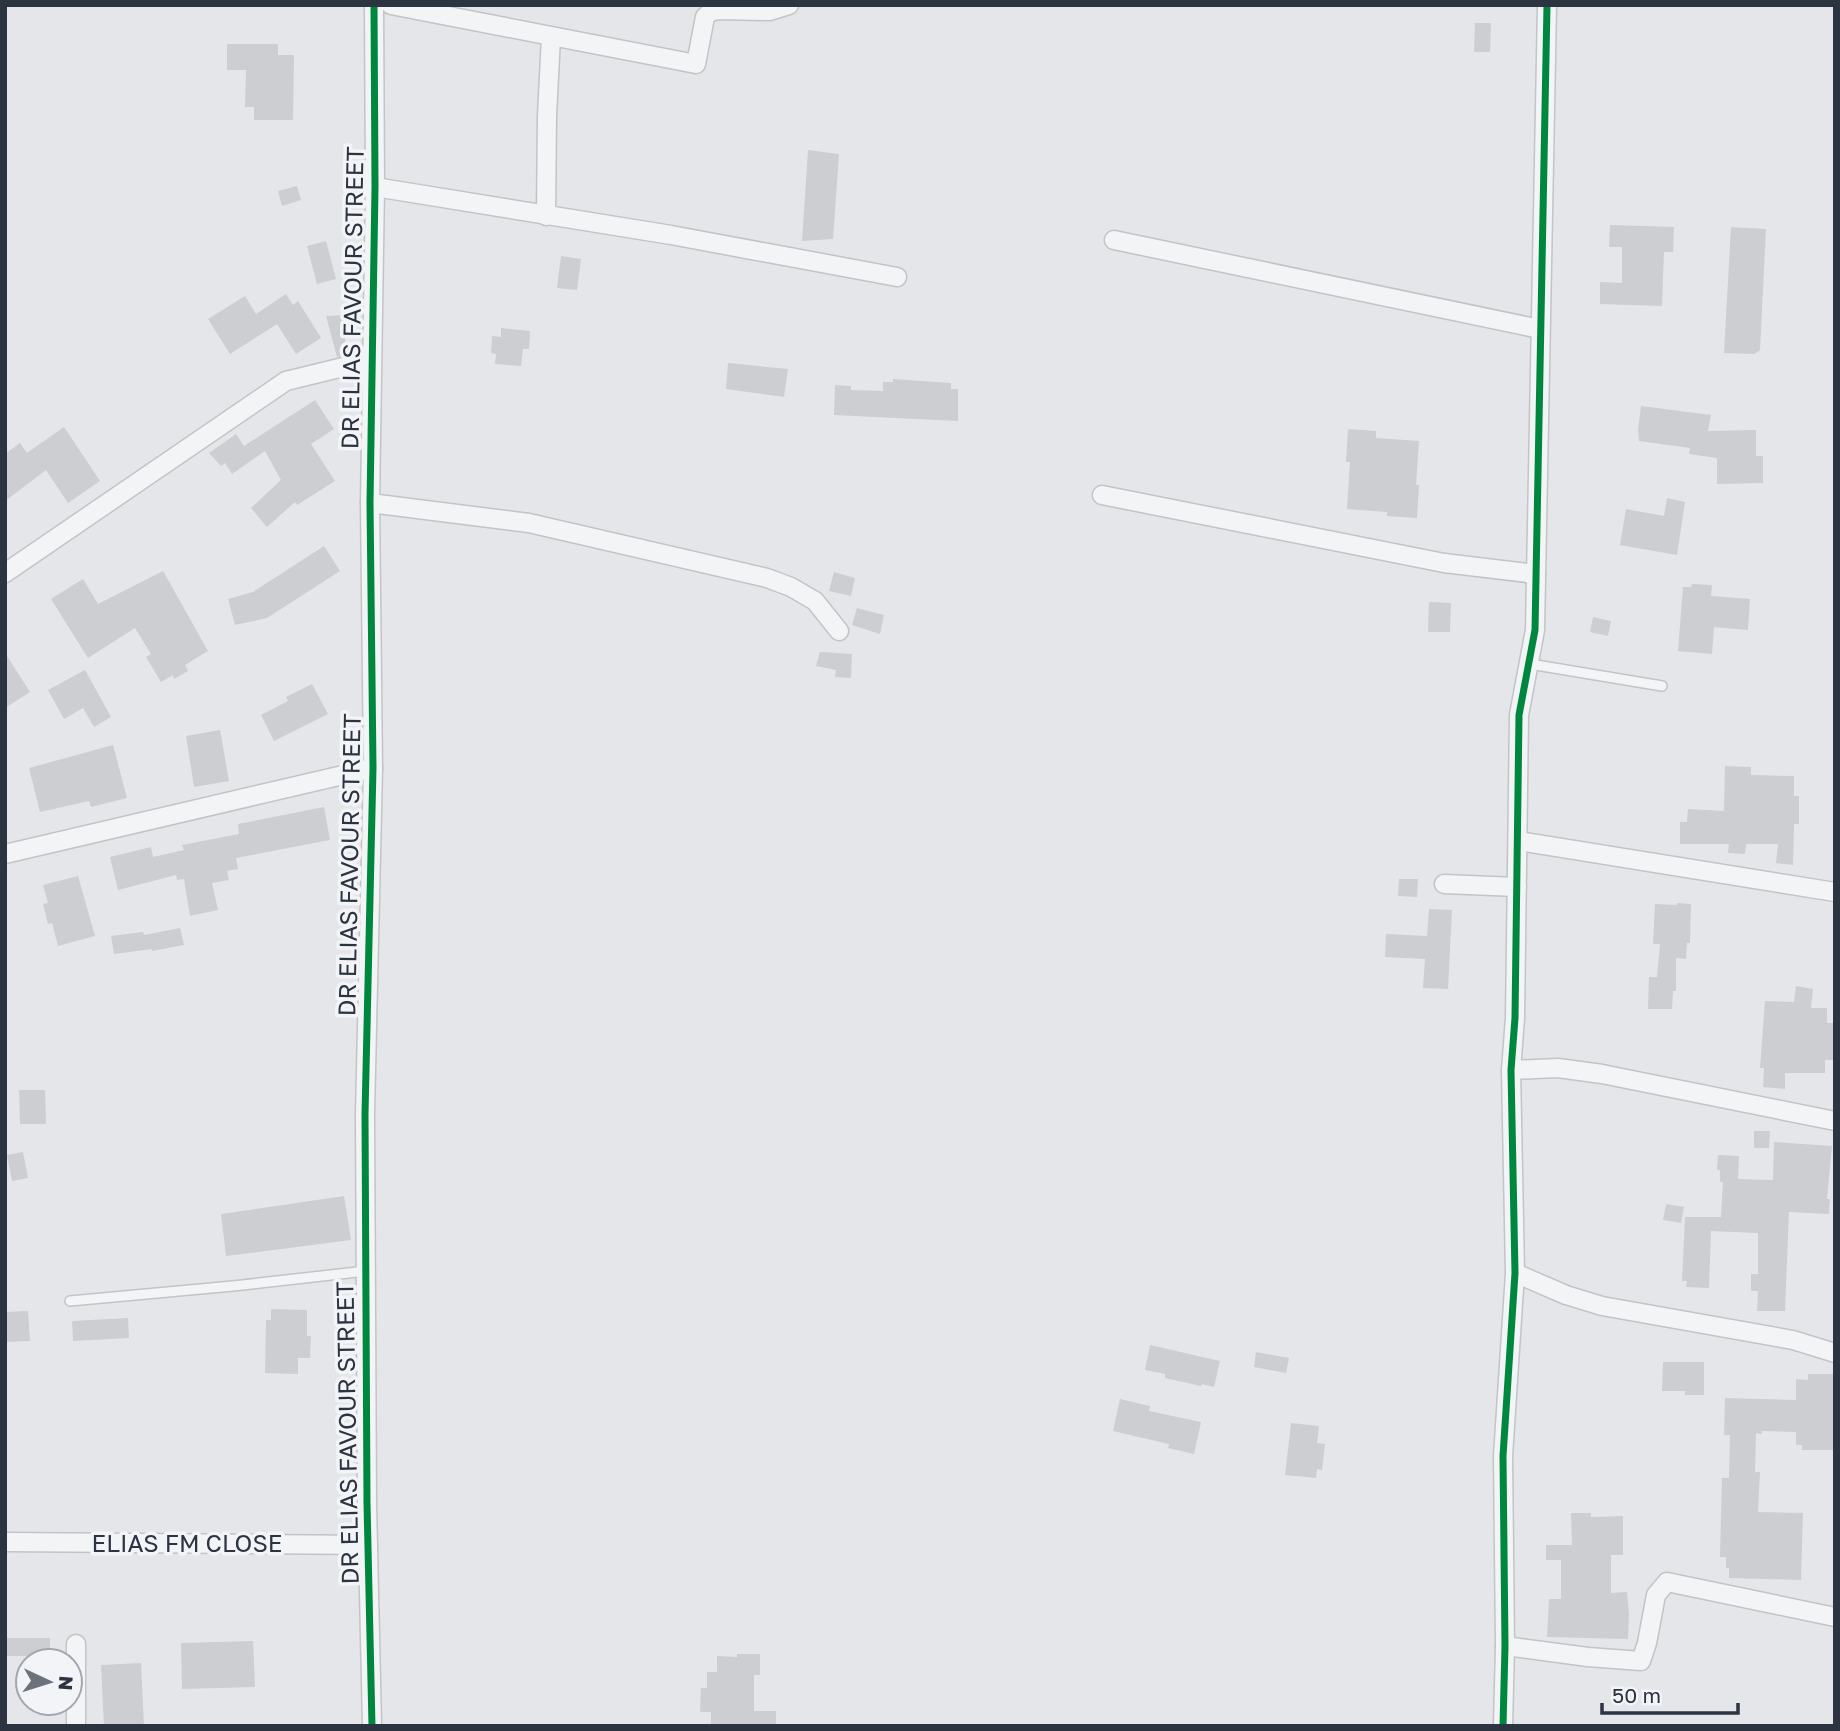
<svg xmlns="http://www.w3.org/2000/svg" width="1840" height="1731" font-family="'Golos Text',sans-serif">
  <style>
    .building { fill: #cdced1 }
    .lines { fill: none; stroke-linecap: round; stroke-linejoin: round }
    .service-casing { stroke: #c2c4c7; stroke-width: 12 }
    .minor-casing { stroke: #c2c4c7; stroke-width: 21 }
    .service { stroke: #f3f4f5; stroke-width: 9 }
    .minor { stroke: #f3f4f5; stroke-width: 18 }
    .cycleway-casing { stroke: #f3f4f7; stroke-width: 11 }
    .cycleway { stroke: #00873e; stroke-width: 7 }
    .labels { text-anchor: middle; stroke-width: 7; stroke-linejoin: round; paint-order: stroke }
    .street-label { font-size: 24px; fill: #2c3341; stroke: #f3f4f7 }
  </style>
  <rect width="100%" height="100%" fill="#e4e6e9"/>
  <g class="building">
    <polygon points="1475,23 1491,23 1490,52 1474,52"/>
    <polygon points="227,44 278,44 278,55 294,55 293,120 254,120 254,107 245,107 246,70 227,70"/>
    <polygon points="808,150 839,154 833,239 802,241"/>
    <polygon points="297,186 301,200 282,206 278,191"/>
    <polygon points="1610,225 1674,227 1673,252 1664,252 1662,306 1600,304 1600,282 1622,283 1622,247 1609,247"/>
    <polygon points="1731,227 1766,229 1760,350 1754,354 1724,353"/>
    <polygon points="326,241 336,279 317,284 307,246"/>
    <polygon points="561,256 581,259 577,290 557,288"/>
    <polygon points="286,294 293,305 298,301 321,338 296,354 277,324 230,354 208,319 245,296 256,314"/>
    <polygon points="345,315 345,355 337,357 326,316"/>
    <polygon points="501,328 530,331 529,349 523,349 521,366 495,364 496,354 491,353 492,336 501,337"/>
    <polygon points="728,363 788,369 784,397 726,389"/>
    <polygon points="893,379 951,383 951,389 958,389 958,421 834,415 835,385 851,386 851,390 883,391 883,382 893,382"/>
    <polygon points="315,400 334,429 311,444 335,481 297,505 295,502 267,527 251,508 281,480 265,451 232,474 225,463 221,466 209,453 236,434 244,446"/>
    <polygon points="1641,406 1711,415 1708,431 1756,430 1756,456 1763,456 1763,483 1717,484 1717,458 1689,454 1690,448 1639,441 1638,430"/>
    <polygon points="64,427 100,481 68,503 46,470 5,501 5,454 20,443 27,453"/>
    <polygon points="1348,429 1376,431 1376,438 1419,441 1416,485 1419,485 1417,518 1387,516 1387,512 1347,509 1350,462 1346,462"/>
    <polygon points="1667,498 1685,502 1677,555 1620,545 1626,509 1664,516"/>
    <polygon points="324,546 340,571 267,618 235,625 228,599 253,592"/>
    <polygon points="163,571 208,651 185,665 188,671 174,679 173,675 161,682 146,657 151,654 135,628 88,658 51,599 83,579 98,604"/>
    <polygon points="834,572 855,578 851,596 829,591"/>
    <polygon points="1692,584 1712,585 1711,596 1750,599 1748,630 1714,627 1712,654 1678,651 1683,587 1691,587"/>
    <polygon points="1429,602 1451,603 1450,632 1428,632"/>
    <polygon points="857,608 884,615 880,634 852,625"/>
    <polygon points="1593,617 1611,621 1608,636 1590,632"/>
    <polygon points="820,652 852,654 851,678 835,677 836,670 816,666"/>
    <polygon points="5,653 30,692 5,708"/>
    <polygon points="85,670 111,717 94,727 83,708 64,719 48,690"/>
    <polygon points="312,684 328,714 274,741 261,715 288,701 286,697"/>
    <polygon points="220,730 229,781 194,787 186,736"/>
    <polygon points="113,745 127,798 91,807 89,801 40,812 29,768"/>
    <polygon points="1725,766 1751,767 1751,775 1794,776 1794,796 1799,796 1799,824 1794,824 1793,865 1776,863 1778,844 1746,844 1745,854 1728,853 1729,844 1680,844 1680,822 1687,822 1688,809 1724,811"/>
    <polygon points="324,807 330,840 236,858 238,869 227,871 229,880 212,883 218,910 190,916 184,879 177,880 176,875 118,890 110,857 151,847 153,857 184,850 182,845 239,834 238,824"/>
    <polygon points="78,876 95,936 58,946 52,923 48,924 43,904 48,903 43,885"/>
    <polygon points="1399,879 1418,879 1417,897 1398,896"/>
    <polygon points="1677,903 1691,904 1690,943 1687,943 1686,959 1676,958 1676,991 1673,991 1672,1009 1648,1009 1649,977 1657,977 1660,944 1653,944 1655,904 1677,905"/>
    <polygon points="1429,909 1452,910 1448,989 1423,988 1425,959 1385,957 1386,934 1427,936"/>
    <polygon points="180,928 184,945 152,951 152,949 114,954 111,936 143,932 144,935"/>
    <polygon points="1796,986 1813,989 1811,1008 1827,1008 1827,1023 1835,1023 1835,1060 1825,1060 1825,1073 1785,1073 1785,1089 1763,1087 1764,1068 1760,1068 1765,1001 1794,1002"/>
    <polygon points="19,1090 45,1090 46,1124 20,1124"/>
    <polygon points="1754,1131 1770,1131 1769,1148 1754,1148"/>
    <polygon points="1774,1142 1832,1146 1827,1199 1830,1199 1829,1214 1789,1212 1785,1311 1757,1311 1758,1291 1751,1291 1751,1274 1758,1274 1758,1233 1711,1231 1709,1288 1686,1287 1687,1281 1682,1281 1685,1217 1721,1217 1723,1182 1720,1182 1720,1170 1717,1170 1718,1155 1739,1156 1738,1179 1773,1180"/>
    <polygon points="23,1152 28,1178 12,1181 7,1155"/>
    <polygon points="344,1196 351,1240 226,1256 221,1214"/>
    <polygon points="1666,1204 1684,1207 1681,1223 1663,1220"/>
    <polygon points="271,1309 307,1310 307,1336 311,1336 310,1358 298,1358 298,1374 265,1373 266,1320 271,1320"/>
    <polygon points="28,1311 30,1341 6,1342 5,1312"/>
    <polygon points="128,1318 129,1338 73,1341 72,1321"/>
    <polygon points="1150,1345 1220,1361 1214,1387 1202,1384 1201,1386 1165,1378 1165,1374 1145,1370"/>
    <polygon points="1256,1352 1289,1358 1286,1373 1254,1367"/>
    <polygon points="1663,1362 1704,1362 1704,1395 1685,1395 1685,1391 1662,1391"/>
    <polygon points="1808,1374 1835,1374 1835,1450 1802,1450 1802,1445 1796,1445 1796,1432 1762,1431 1762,1434 1756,1433 1755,1472 1760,1472 1758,1512 1803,1513 1801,1580 1729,1578 1729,1568 1726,1568 1726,1557 1720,1557 1722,1478 1729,1478 1730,1435 1724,1435 1725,1398 1796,1400 1796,1379 1808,1380"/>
    <polygon points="1120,1399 1150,1406 1149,1411 1201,1422 1194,1454 1168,1448 1169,1444 1113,1431"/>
    <polygon points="1291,1423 1319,1426 1317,1443 1325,1444 1322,1470 1317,1469 1316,1478 1285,1475"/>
    <polygon points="1571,1513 1591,1513 1591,1517 1623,1516 1623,1555 1611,1555 1611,1593 1627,1592 1629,1613 1628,1639 1547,1637 1549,1599 1561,1599 1561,1560 1546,1560 1546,1545 1572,1545"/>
    <rect x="5" y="1638" width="45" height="18"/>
    <polygon points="253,1641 255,1687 182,1689 181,1643"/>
    <polygon points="737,1654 760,1654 760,1675 754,1675 754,1711 776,1711 776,1726 711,1726 711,1712 700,1712 701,1688 707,1688 707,1672 717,1672 717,1656 737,1657"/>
    <polygon points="141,1663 144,1726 104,1726 101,1665"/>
  </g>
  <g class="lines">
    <g class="service-casing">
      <g id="service">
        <polyline points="1530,664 1662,686"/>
        <polyline points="70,1301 233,1286 366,1271"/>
      </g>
    </g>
    <g class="minor-casing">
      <g id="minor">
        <polyline points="391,5 696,64 705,17 710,12 718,10 770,11 789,5"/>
        <polyline points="375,187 671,235 897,277"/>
        <polyline points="546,216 547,116 551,37"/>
        <polyline points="1114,240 1540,329"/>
        <polyline points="1102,495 1444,563 1536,574"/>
        <polyline points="370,503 529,523 767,578 791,587 815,601 839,631"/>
        <polyline points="5,573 286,381 372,360"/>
        <polyline points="1518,841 1835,892"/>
        <polyline points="5,854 373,768"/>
        <polyline points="1444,884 1517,887"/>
        <polyline points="1511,1070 1558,1068 1602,1074 1835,1121"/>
        <polyline points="1515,1273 1566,1295 1602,1306 1793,1340 1835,1353"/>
        <polyline points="5,1542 368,1545"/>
        <polyline points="76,1644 76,1726"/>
        <polyline points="1505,1646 1588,1657 1641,1661 1647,1643 1656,1595 1667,1582 1835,1617"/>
        <polyline points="372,1726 367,1503 365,1114 373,768 370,503 375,187 374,5"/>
        <polyline points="1503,1726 1505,1646 1503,1456 1515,1273 1511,1070 1515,1018 1519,715 1535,630 1547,5"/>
      </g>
    </g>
    <use href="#service" class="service"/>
    <use href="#minor" class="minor"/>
    <g class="cycleway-casing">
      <g id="cycleway">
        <polyline points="372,1726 367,1503 365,1114 373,768 370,503 375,187 374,5"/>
        <polyline points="1503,1726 1505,1646 1503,1456 1515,1273 1511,1070 1515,1018 1519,715 1535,630 1547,5"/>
      </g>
    </g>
    <use href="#cycleway" class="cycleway"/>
  </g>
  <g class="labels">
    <g class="street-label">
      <text transform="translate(353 298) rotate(-89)" y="8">DR ELIAS FAVOUR STREET</text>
      <text transform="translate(350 865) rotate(-89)" y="8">DR ELIAS FAVOUR STREET</text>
      <text transform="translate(348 1433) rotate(-91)" y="8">DR ELIAS FAVOUR STREET</text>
      <text x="187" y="1552">ELIAS FM CLOSE</text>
    </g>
  </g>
  <rect width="1840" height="1731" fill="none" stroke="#2c3341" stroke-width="14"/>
  <g transform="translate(49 1682) rotate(94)"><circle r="33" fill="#f3f4f7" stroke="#a3a7ae" stroke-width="2"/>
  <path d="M0-5L12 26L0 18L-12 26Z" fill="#6c727c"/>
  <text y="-10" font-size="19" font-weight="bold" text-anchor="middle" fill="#2c3341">N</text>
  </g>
  <path d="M1602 1703v10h136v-10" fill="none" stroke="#2c3341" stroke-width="3.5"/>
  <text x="1612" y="1703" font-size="21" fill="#2c3341" stroke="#f3f4f7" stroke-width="5" paint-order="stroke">50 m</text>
</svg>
